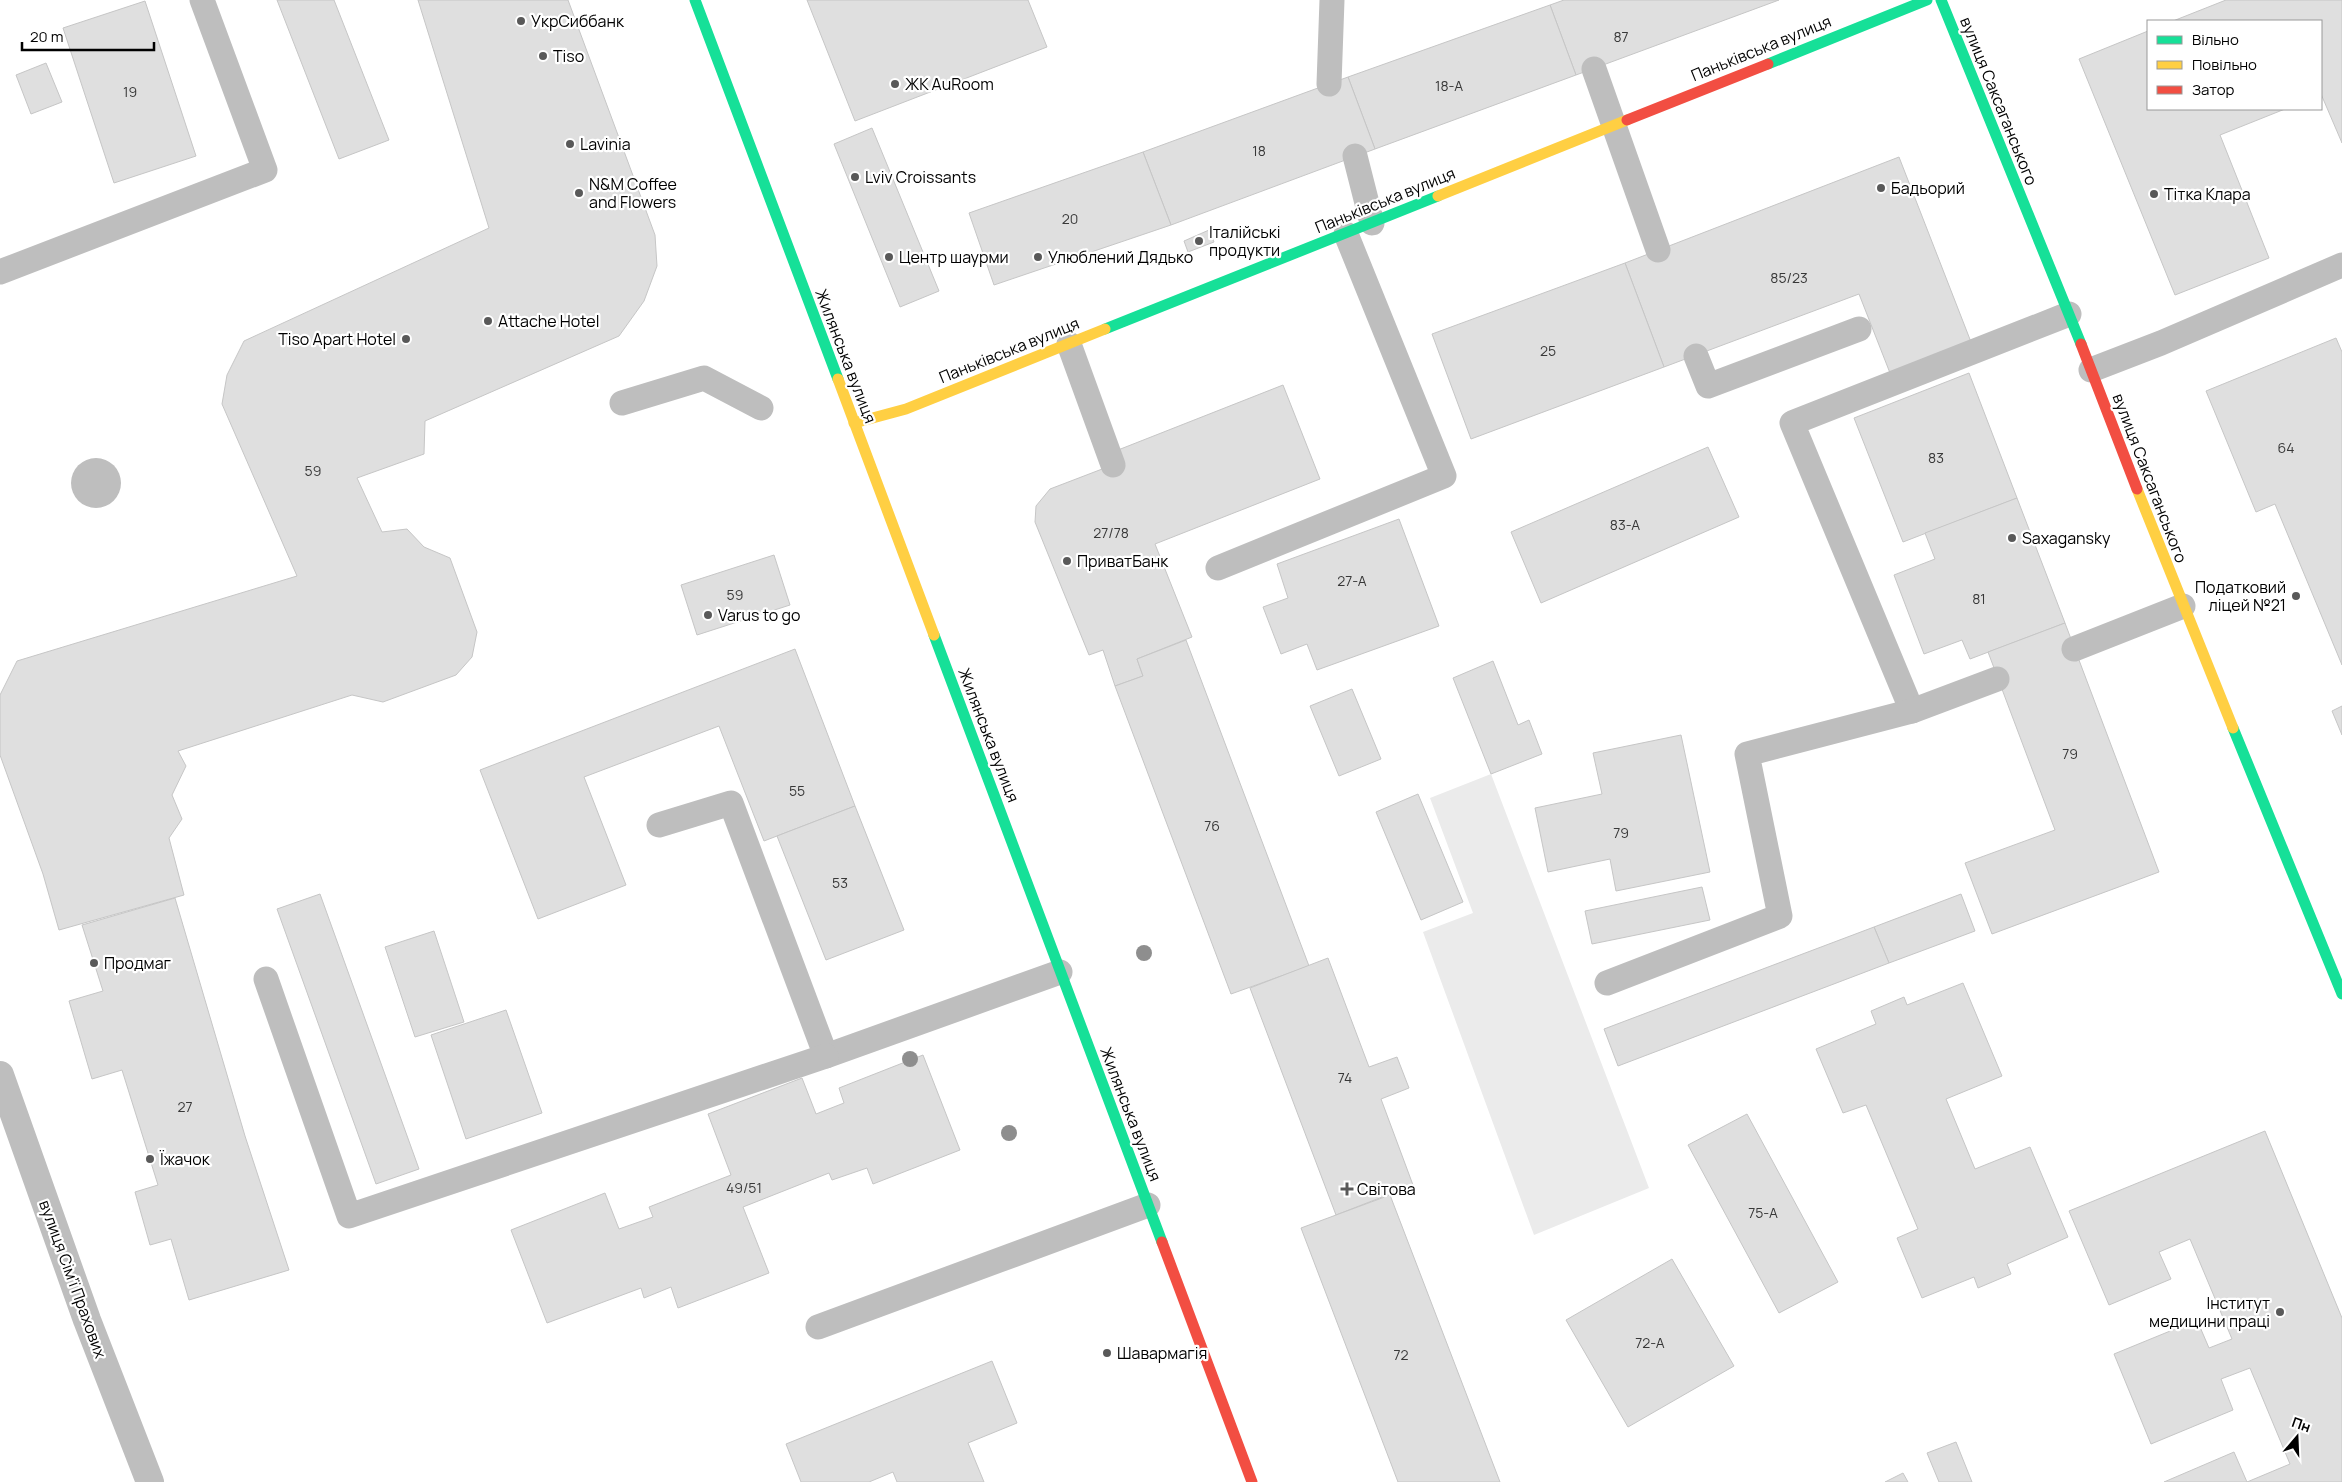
<svg xmlns="http://www.w3.org/2000/svg" width="2342" height="1482" font-family="Manrope,sans-serif">
  <style>
    .green { fill: #ebebeb }
    .water { fill: #bebebe }
    .building { fill: #dfdfdf; stroke: #c6c6c6 }
    .lines { fill: none; stroke-linecap: round; stroke-linejoin: round }
    .lane { stroke: #bebebe; stroke-width: 25 }
    .street { stroke: #bebebe; stroke-width: 28 }
    .fast { stroke: #16e098; stroke-width: 11 }
    .slow { stroke: #ffcf43; stroke-width: 11 }
    .jam { stroke: #f24e42; stroke-width: 11 }
    .tree { fill: #8e8e8e }
    .poi-dot { fill: #595959; stroke: #fff; stroke-width: 2 }
    .labels { text-anchor: middle; stroke-width: 4.5; stroke-linejoin: round; paint-order: stroke }
    .number-label { font-size: 14px; fill: #383838 }
    .poi-label { font-size: 16px; fill: #000; stroke: #fff; text-anchor: start }
    .street-label { font-size: 16px; fill: #000; stroke: #fff }
  </style>
  <rect width="100%" height="100%" fill="#fff"/>
  <polygon class="green" points="1491,774 1649,1188 1534,1235 1423,932 1473,913 1430,798"/>
  <circle class="water" cx="96" cy="483" r="25"/>
  <g class="building">
    <polygon points="277,0 334,0 389,140 339,159"/>
    <polygon points="418,0 568,0 655,235 657,266 644,301 619,336 425,421 424,454 357,478 382,532 407,529 424,547 450,558 477,632 472,657 456,675 383,702 352,695 178,751 186,766 172,795 182,819 169,838 184,895 59,930 43,874 0,755 0,695 17,661 297,576 222,404 227,375 244,341 489,228"/>
    <polygon points="807,0 1028,0 1047,47 855,121"/>
    <polygon points="1564,0 1779,0 1576,75 1550,5"/>
    <polygon points="2226,0 2342,0 2342,143 2321,94 2321,21 2173,21"/>
    <polygon points="145,1 196,156 114,183 63,28"/>
    <polygon points="1550,5 1576,75 1375,149 1348,77"/>
    <polygon points="2148,31 2148,109 2285,109 2220,135 2269,258 2175,295 2079,59"/>
    <polygon points="46,63 62,102 31,114 16,75"/>
    <polygon points="1348,77 1375,149 1171,225 1143,152"/>
    <polygon points="872,128 939,291 900,307 834,144"/>
    <polygon points="1143,152 1171,225 994,285 969,213"/>
    <polygon points="1899,157 1971,342 1890,373 1859,294 1664,367 1625,263"/>
    <polygon points="1209,230 1214,242 1188,252 1184,241"/>
    <polygon points="1625,263 1664,367 1471,439 1432,334"/>
    <polygon points="2336,338 2342,352 2342,665 2275,504 2256,512 2206,391"/>
    <polygon points="1969,373 2017,498 1903,542 1854,418"/>
    <polygon points="1283,385 1320,479 1155,544 1192,637 1137,659 1143,676 1115,686 1103,650 1089,655 1035,522 1036,506 1050,489 1123,461 1118,450"/>
    <polygon points="1708,447 1739,517 1541,603 1511,532"/>
    <polygon points="2017,498 2065,623 1970,659 1962,640 1924,654 1894,575 1935,559 1925,533"/>
    <polygon points="1399,519 1439,626 1317,670 1307,644 1281,654 1263,607 1288,598 1277,564"/>
    <polygon points="774,555 790,605 697,635 681,585"/>
    <polygon points="2065,623 2159,872 1992,934 1965,863 2055,830 1988,652"/>
    <polygon points="1186,640 1309,966 1231,994 1115,686 1143,676 1137,659"/>
    <polygon points="795,649 855,806 764,841 719,726 584,777 626,885 538,919 480,770"/>
    <polygon points="1493,661 1518,725 1529,720 1542,754 1491,774 1453,678"/>
    <polygon points="1352,689 1381,759 1339,776 1310,706"/>
    <polygon points="2342,706 2342,735 2332,711"/>
    <polygon points="1681,735 1710,872 1616,891 1610,859 1548,872 1535,808 1602,794 1593,753"/>
    <polygon points="1418,794 1463,902 1421,920 1376,812"/>
    <polygon points="855,806 904,930 826,960 777,836"/>
    <polygon points="1702,887 1710,920 1592,944 1585,911"/>
    <polygon points="320,894 419,1169 376,1184 277,909"/>
    <polygon points="1961,894 1975,931 1889,963 1874,927"/>
    <polygon points="175,898 245,1136 289,1270 189,1300 171,1239 150,1245 135,1192 158,1185 122,1070 92,1079 69,1001 103,991 82,925"/>
    <polygon points="1874,927 1889,963 1618,1066 1604,1029"/>
    <polygon points="434,931 464,1022 415,1037 385,947"/>
    <polygon points="1328,958 1369,1067 1397,1057 1409,1088 1381,1099 1413,1185 1336,1215 1250,988"/>
    <polygon points="1963,983 2002,1076 1946,1099 1975,1169 2030,1147 2068,1237 2007,1264 2011,1274 1978,1288 1974,1277 1922,1298 1897,1238 1918,1229 1866,1105 1843,1113 1816,1049 1876,1024 1871,1011 1904,997 1907,1005"/>
    <polygon points="506,1010 542,1113 466,1139 431,1035"/>
    <polygon points="923,1055 960,1150 873,1184 867,1168 832,1180 829,1173 743,1207 769,1273 678,1308 671,1287 644,1298 641,1288 547,1323 511,1230 605,1193 619,1229 653,1217 649,1207 731,1175 708,1114 802,1078 816,1114 844,1103 839,1088"/>
    <polygon points="1747,1114 1838,1282 1779,1313 1688,1145"/>
    <polygon points="2265,1131 2342,1318 2342,1482 2164,1482 2234,1452 2247,1482 2290,1464 2250,1368 2221,1379 2233,1410 2151,1444 2114,1354 2197,1320 2209,1348 2232,1339 2190,1239 2159,1252 2171,1279 2109,1305 2069,1211"/>
    <polygon points="1390,1195 1500,1482 1398,1482 1301,1228"/>
    <polygon points="1672,1259 1734,1366 1628,1427 1566,1320"/>
    <polygon points="992,1361 1017,1423 968,1443 984,1482 897,1482 893,1472 869,1482 801,1482 786,1444"/>
    <polygon points="1956,1442 1972,1482 1939,1482 1927,1453"/>
    <polygon points="1903,1473 1908,1482 1885,1482"/>
  </g>
  <g class="lines">
    <g class="lane">
      <polyline points="1594,69 1658,250"/>
      <polyline points="1329,84 1332,0"/>
      <polyline points="1355,156 1372,223"/>
      <polyline points="0,272 265,170 202,0"/>
      <polyline points="1069,344 1113,465"/>
      <polyline points="1696,356 1708,386 1859,329"/>
      <polyline points="2091,370 2161,343 2342,265"/>
      <polyline points="622,403 704,378 761,408"/>
      <polyline points="1218,568 1444,476 1346,234"/>
      <polyline points="2074,649 2183,606"/>
      <polyline points="1912,711 1792,423 2069,314"/>
      <polyline points="659,825 731,803 826,1056 1060,972"/>
      <polyline points="266,979 349,1216 826,1056"/>
      <polyline points="1607,983 1780,916 1747,754 1912,711 1997,679"/>
      <polyline points="818,1327 1148,1205"/>
    </g>
    <polyline class="street" points="0,1075 87,1320 150,1482"/>
    <g class="fast">
      <polyline points="695,0 838,379"/>
      <polyline points="1941,0 2081,344"/>
      <polyline points="1768,64 1927,0"/>
      <polyline points="1105,329 1438,196"/>
      <polyline points="934,635 1162,1242"/>
      <polyline points="2233,728 2342,994"/>
    </g>
    <g class="slow">
      <polyline points="1438,196 1627,120"/>
      <polyline points="838,379 934,635"/>
      <polyline points="854,423 906,409 1105,329"/>
      <polyline points="2137,489 2233,728"/>
    </g>
    <g class="jam">
      <polyline points="1627,120 1768,64"/>
      <polyline points="2081,344 2137,489"/>
      <polyline points="1162,1242 1252,1482"/>
    </g>
  </g>
  <g class="tree">
    <circle cx="1144" cy="953" r="8"/>
    <circle cx="910" cy="1059" r="8"/>
    <circle cx="1009" cy="1133" r="8"/>
  </g>
  <g class="poi-dot">
    <circle cx="521" cy="21" r="5"/>
    <circle cx="543" cy="56" r="5"/>
    <circle cx="895" cy="84" r="5"/>
    <circle cx="570" cy="144" r="5"/>
    <circle cx="855" cy="177" r="5"/>
    <circle cx="1881" cy="188" r="5"/>
    <circle cx="579" cy="193" r="5"/>
    <circle cx="2154" cy="194" r="5"/>
    <circle cx="1199" cy="241" r="5"/>
    <circle cx="889" cy="257" r="5"/>
    <circle cx="1038" cy="257" r="5"/>
    <circle cx="488" cy="321" r="5"/>
    <circle cx="406" cy="339" r="5"/>
    <circle cx="2012" cy="538" r="5"/>
    <circle cx="1067" cy="561" r="5"/>
    <circle cx="2296" cy="596" r="5"/>
    <circle cx="708" cy="615" r="5"/>
    <circle cx="94" cy="963" r="5"/>
    <circle cx="150" cy="1159" r="5"/>
    <path d="M1344.5 1181.5h5v5h5v5h-5v5h-5v-5h-5v-5h5z"/>
    <circle cx="2280" cy="1312" r="5"/>
    <circle cx="1107" cy="1353" r="5"/>
  </g>
  <g class="labels">
    <g class="number-label">
      <text x="1621" y="42">87</text>
      <text x="1449" y="91">18-А</text>
      <text x="130" y="97">19</text>
      <text x="1259" y="156">18</text>
      <text x="1070" y="224">20</text>
      <text x="1789" y="283">85/23</text>
      <text x="1548" y="356">25</text>
      <text x="2286" y="453">64</text>
      <text x="1936" y="463">83</text>
      <text x="313" y="476">59</text>
      <text x="1625" y="530">83-А</text>
      <text x="1111" y="538">27/78</text>
      <text x="1352" y="586">27-А</text>
      <text x="735" y="600">59</text>
      <text x="1979" y="604">81</text>
      <text x="2070" y="759">79</text>
      <text x="797" y="796">55</text>
      <text x="1212" y="831">76</text>
      <text x="1621" y="838">79</text>
      <text x="840" y="888">53</text>
      <text x="1345" y="1083">74</text>
      <text x="185" y="1112">27</text>
      <text x="744" y="1193">49/51</text>
      <text x="1763" y="1218">75-А</text>
      <text x="1650" y="1348">72-А</text>
      <text x="1401" y="1360">72</text>
    </g>
    <g class="poi-label">
      <text x="531" y="27">УкрСиббанк</text>
      <text x="553" y="62">Tiso</text>
      <text x="905" y="90">ЖК AuRoom</text>
      <text x="580" y="150">Lavinia</text>
      <text x="865" y="183">Lviv Croissants</text>
      <text x="589" y="190">N&amp;M Coffee<tspan x="589" dy="18">and Flowers</tspan></text>
      <text x="1891" y="194">Бадьорий</text>
      <text x="2164" y="200">Тітка Клара</text>
      <text x="1209" y="238">Італійські<tspan x="1209" dy="18">продукти</tspan></text>
      <text x="899" y="263">Центр шаурми</text>
      <text x="1048" y="263">Улюблений Дядько</text>
      <text x="498" y="327">Attache Hotel</text>
      <text x="396" y="345" text-anchor="end">Tiso Apart Hotel</text>
      <text x="2022" y="544">Saxagansky</text>
      <text x="1077" y="567">ПриватБанк</text>
      <text x="2286" y="593" text-anchor="end">Податковий<tspan x="2286" dy="18">ліцей №21</tspan></text>
      <text x="718" y="621">Varus to go</text>
      <text x="104" y="969">Продмаг</text>
      <text x="160" y="1165">Їжачок</text>
      <text x="1357" y="1195">Світова</text>
      <text x="2270" y="1309" text-anchor="end">Інститут<tspan x="2270" dy="18">медицини праці</tspan></text>
      <text x="1117" y="1359">Шавармагія</text>
    </g>
    <g class="street-label">
      <text transform="translate(1761 48) rotate(-22)" y="6">Паньківська вулиця</text>
      <text transform="translate(1999 101) rotate(68)" y="6">вулиця Саксаганського</text>
      <text transform="translate(1385 200) rotate(-22)" y="6">Паньківська вулиця</text>
      <text transform="translate(1009 350) rotate(-22)" y="6">Паньківська вулиця</text>
      <text transform="translate(846 356) rotate(69)" y="6">Жилянська вулиця</text>
      <text transform="translate(2150 478) rotate(69)" y="6">вулиця Саксаганського</text>
      <text transform="translate(989 735) rotate(69)" y="6">Жилянська вулиця</text>
      <text transform="translate(1131 1114) rotate(69)" y="6">Жилянська вулиця</text>
      <text transform="translate(73 1279) rotate(70)" y="6">вулиця Сімʼї Прахових</text>
    </g>
  </g>
  <rect x="2147" y="20" width="175" height="90" fill="#ffffff" stroke="#999999"/>
  <rect x="2157" y="36" width="25" height="8" fill="#16e098" stroke="#999999"/>
  <text x="2192" y="45" font-size="15" fill="#000000">Вільно</text>
  <rect x="2157" y="61" width="25" height="8" fill="#ffcf43" stroke="#999999"/>
  <text x="2192" y="70" font-size="15" fill="#000000">Повільно</text>
  <rect x="2157" y="86" width="25" height="8" fill="#f24e42" stroke="#999999"/>
  <text x="2192" y="95" font-size="15" fill="#000000">Затор</text>
  <g transform="translate(2297 1437) rotate(19)" stroke="#ffffff" stroke-width="4" paint-order="stroke">
  <path d="M0-4L9 19L0 12L-9 19Z" fill="#000000"/>
  <text y="-8" font-size="14" font-weight="bold" text-anchor="middle" fill="#000000">Пн</text>
  </g>
  <path d="M22 42v8h132v-8" fill="none" stroke="#000000" stroke-width="2.5"/>
  <text x="30" y="42" font-size="15" fill="#000000" stroke="#ffffff" stroke-width="4" paint-order="stroke">20 m</text>
</svg>
